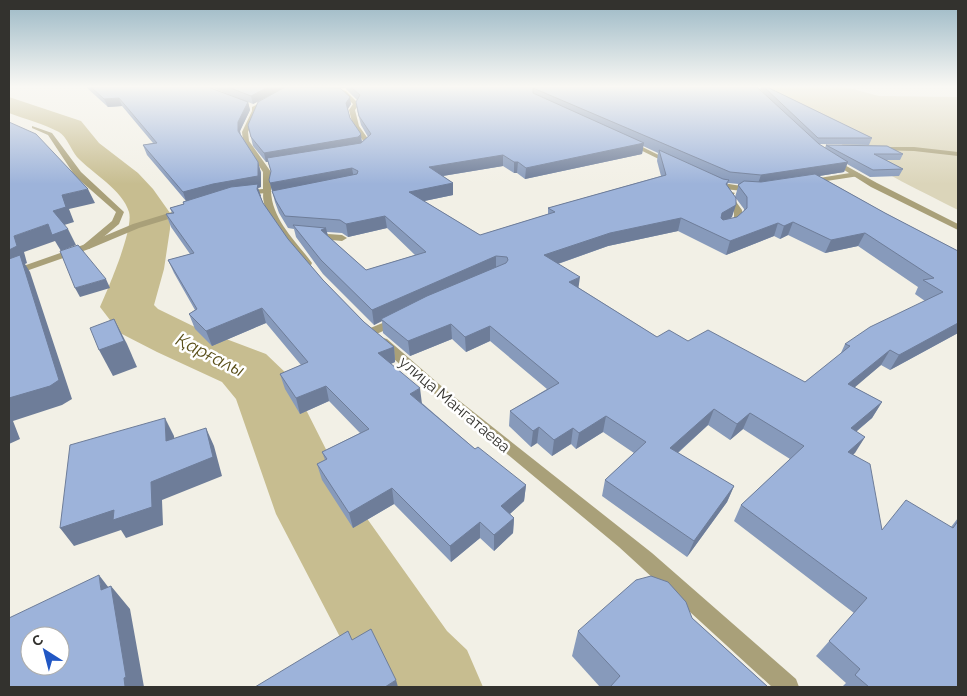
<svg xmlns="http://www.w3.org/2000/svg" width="967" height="696" font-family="Raleway,sans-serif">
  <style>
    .green { fill: #dbd5ba }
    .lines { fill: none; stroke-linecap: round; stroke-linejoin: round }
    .river { fill: #c7bd90; fill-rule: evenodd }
    .service { fill: #a9a079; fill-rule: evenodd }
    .minor { fill: #a9a079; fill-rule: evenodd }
    .tertiary { fill: #a9a079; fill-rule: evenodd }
    .wall { fill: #879abb; fill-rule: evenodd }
    .shaded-wall { fill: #6e7d99 }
    .building { fill: #9db3da; stroke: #6e7d99; fill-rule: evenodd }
    .labels { text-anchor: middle; stroke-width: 5; stroke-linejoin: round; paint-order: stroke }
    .street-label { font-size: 16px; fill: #33322e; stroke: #fff }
    .water-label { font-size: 18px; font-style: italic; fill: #594e18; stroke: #fff }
  </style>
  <rect width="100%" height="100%" fill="#f2f0e6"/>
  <path class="green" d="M770,87H845L879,96L958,97V210C921,191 882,173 848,149C820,129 799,105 770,87Z"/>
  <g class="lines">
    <path class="river" d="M9,97L81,121L99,143L138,173L153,189L170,213V229L164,269L154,305L158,309L197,328L266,354L289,376L346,489L447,631L467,650L483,687H366L276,514L236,399L222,382L157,352L120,333L100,307C108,289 134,229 129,212C123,190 92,173 77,157C71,150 67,137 59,132C44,124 25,119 9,113Z"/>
    <polygon class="service" points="878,147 914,147 958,152 958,156 914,151 876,150 875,149"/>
    <g class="minor">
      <polygon points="333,87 346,91 359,104 355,110 359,126 371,143 360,150 355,149 364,142 353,126 349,110 353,104 342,93 333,89"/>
      <polygon points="32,126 52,133 81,172 124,212 119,224 89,249 83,249 81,247 112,221 116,212 75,176 48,135 32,128"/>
      <polygon points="628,140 675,163 677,164 671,165 626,143 625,142"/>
      <polygon points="856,172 860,174 859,176 807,184 803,182 807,180"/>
      <polygon points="711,181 753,188 757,190 753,192 724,189 711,185"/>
      <path d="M264,189L271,191C272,220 296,241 312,263L311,265H303C291,248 257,212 264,189Z"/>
      <polygon points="728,191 735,193 732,196 742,210 742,219 728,229 724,226 734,218 734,210 724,195"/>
      <polygon points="314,233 342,235 347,238 342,241 311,238 311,234"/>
      <polygon points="397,317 403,321 401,323 372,336 366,332 368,329"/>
      <polygon points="383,338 387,339 447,391 652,553 796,679 799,687 772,687 619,547 407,371 379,345 377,342 379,339"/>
    </g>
    <g class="tertiary">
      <polygon points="314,87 346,87 344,88"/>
      <polygon points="268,99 273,100 257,109 258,111 248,132 249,141 271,172 271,191 267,193 241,195 241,191 263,189 263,172 243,141 242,132 252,111 252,107"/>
      <polygon points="832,158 877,183 958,224 958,230 871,187 830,161 829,160"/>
      <polygon points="182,209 186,212 185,214 139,228 89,249 9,277 9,271 83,245 133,224"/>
    </g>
  </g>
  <g class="wall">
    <path d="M86,87H208L237,98L211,87H339L351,104L348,109L350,118L362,141L368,137L361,125L357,110L356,102L357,100L346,89L345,87H757L770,99L760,89L761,87H767L872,138L869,145L819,144L825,148L826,145L903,154L900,160H886L903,169L899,176L870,177L847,164L844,172L819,176L885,213L958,251V333L890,370L881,365L854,387L882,402L872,418L856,432L865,437L853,454L882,530L951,527L958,518V687H842L846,683L816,656L854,613L734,521L741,505L790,459L743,429L730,440L708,425L678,453L734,486L727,502L687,557L602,496L605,480L634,453L603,432L576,449L571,444L552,456L537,443L531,447L509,426L510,411L547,389L490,341L466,352L452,339L410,356L383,333L382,321L374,325L323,274L296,237L294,229L288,228L279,213L275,202L270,183L271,172L268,162H266L253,146L248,125L282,89L253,104L248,102L250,110L240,131L241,135L258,162L261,173V187L258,188L263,203L288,239L323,280L364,322L394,347L395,362L391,364L422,403L475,449L526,485L524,501L510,514L514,518L513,533L494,551L480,538L451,562L394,504L353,528L322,480L317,464L325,460L322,452L360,433L329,401L300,414L285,389L280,374L301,365L266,323L212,346L195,329L189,314L195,310L174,273L168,260L190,254L171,227L166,214L172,213L170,208L184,204L183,202L186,201L147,155L143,145L153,143L122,106L108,107ZM643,146L658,153L657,161L661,176L548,208V214L480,235L424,201L453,195V183L443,176L503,166L514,173H517L525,179L642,154ZM728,183L739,184L735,197L744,209V211L737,217L729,219L732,217L727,186ZM387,228L415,255L366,270L328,236L327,232L342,233L348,237ZM678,231L726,255L774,236L780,239L788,235L825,253L858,246L918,287L915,294L925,301L845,344L840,355L805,382L688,341L657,337L579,288L558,264L608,246Z"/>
    <polygon points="692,618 768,687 600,687 572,656 578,631"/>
  </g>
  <g class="shaded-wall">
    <polygon points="268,87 286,87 253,104 251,96"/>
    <polygon points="350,97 351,104 347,110 346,103"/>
    <polygon points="119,98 122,106 108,107 104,99"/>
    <polygon points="248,102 250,110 240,131 241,141 238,131 238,122"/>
    <polygon points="361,134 362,143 359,145 266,162 264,153"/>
    <polygon points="644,143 642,154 525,179 526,168"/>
    <polygon points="503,155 503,166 430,178 429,167"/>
    <polygon points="258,162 261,173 261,187 258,188 261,196 187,204 183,192"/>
    <polygon points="514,162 518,162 517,173 514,173"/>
    <polygon points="848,162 844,172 757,186 761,175"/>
    <polygon points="352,168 354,179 272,191 273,195 270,183"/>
    <polygon points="453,183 453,195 410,204 409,192"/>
    <polygon points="88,189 95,203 69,209 74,222 61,226 53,211 62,195"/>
    <polygon points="736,205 732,217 718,225 722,213"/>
    <polygon points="385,216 387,228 348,237 346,224"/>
    <polygon points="681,218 678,231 608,246 543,269 544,255 610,233"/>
    <polygon points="793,222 788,235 780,239 784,226"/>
    <polygon points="778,223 774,236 726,255 730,241"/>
    <polygon points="48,224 68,229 76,245 61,251 55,241 24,252 27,263 25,264 30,272 72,399 62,405 13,421 20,439 9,444 9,250 14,236"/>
    <polygon points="326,228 329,241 321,230"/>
    <polygon points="865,233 858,246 825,253 831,240"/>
    <polygon points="496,256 496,269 381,319 382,321 374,325 372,310"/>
    <polygon points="580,277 578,291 569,282"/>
    <polygon points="106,279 110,288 80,297 75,288"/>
    <polygon points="262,308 266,323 212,346 206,331"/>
    <polygon points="114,319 127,344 137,367 113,376 99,350"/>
    <polygon points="958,323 958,333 890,370 899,355"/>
    <polygon points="451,324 452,339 410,356 408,341"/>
    <polygon points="490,326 490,341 466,352 465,337"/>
    <polygon points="394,347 395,362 380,368 378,353"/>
    <polygon points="890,350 881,365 840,400 848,384"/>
    <polygon points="326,386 329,401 300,414 296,398"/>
    <polygon points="420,388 422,404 410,394"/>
    <polygon points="882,402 872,418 841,444 851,428"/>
    <polygon points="714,409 708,425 665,464 670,448"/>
    <polygon points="750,413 743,429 730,440 737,424"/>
    <polygon points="606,416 603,432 576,449 579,433"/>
    <polygon points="165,418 174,436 176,459 166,441"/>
    <polygon points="539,427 537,443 531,447 533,431"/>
    <polygon points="206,428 214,446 222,476 162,500 163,525 126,538 121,530 74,546 60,528"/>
    <polygon points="573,428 571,444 552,456 554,440"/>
    <polygon points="865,437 855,453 838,468 848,452"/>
    <polygon points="526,485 524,501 501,522 501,506"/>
    <polygon points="734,486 727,502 687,557 694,541"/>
    <polygon points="392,488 394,504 353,528 349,513"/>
    <polygon points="514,518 513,533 494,551 494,535"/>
    <polygon points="480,522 480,538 451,562 450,546"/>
    <polygon points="99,575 112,592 111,586 130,609 144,687 125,687 101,590"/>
    <polygon points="396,680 398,687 385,687"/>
  </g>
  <g class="building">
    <polygon points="91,87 208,87 248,102 238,122 238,131 258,162 258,176 213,184 183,192 143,145 157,143 119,98 104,99"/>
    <polygon points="228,87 268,87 251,96"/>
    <polygon points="285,87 340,88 350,97 346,103 350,118 361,134 358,137 264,153 251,137 248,125 258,102"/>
    <path d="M351,87H757L819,144L848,162L761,175L730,172L533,88V93L644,143L526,168L518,162H514L503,155L429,167L453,183L409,192L480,235L555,212L548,208L666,175L659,150L723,179L729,180L726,184L736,198V205L722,213L721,218L723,220L737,217L747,208V197L738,185L744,181L761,182L815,174L885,213L958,251V323L899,355L890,350L848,384L882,402L851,428L865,437L848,452L870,464L882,530L906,500L953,528L958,521V687H869L855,675L860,669L829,641L867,598L741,505L804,446L750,413L737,424L714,409L670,448L734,486L694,541L605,480L646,442L606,416L579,433L573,428L554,440L539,427L533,431L510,411L559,383L490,326L465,337L451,324L408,341L381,319L427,296L506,263L508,260L507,257L496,256L372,310L321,260L293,225L326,228L321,230L366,270L426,252L385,216L346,224L340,220L285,216L276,201L272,191L357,174L358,171L352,168L270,183L269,180L271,171L267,158L361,143L371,134L359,116L356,102L360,95ZM681,218L730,241L778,223L784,226L793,222L831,240L865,233L934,278L923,280L943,292L870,327L845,344L850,346L805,382L708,330L688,341L669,330L657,337L569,282L580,277L544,255L610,233Z"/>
    <polygon points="764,87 767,87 872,138 818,138"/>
    <polygon points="9,122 36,134 88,189 62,195 66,207 53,211 68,229 52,235 48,224 14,236 17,246 9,250"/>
    <polygon points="826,145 887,146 903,154 874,154 903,169 873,170"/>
    <polygon points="258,184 257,189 263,203 288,239 323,280 364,322 394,347 378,353 420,388 410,394 475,449 478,447 526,485 501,506 514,518 494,535 480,522 450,546 392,488 349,513 317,464 327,459 322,452 369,429 326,386 296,398 280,374 308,362 262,308 206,331 189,314 197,309 168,260 194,253 166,214 174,213 170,208 184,204 183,202 231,187"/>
    <polygon points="78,245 106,279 75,288 60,251"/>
    <polygon points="20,255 59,380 50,386 9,398 9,259"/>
    <polygon points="114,319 124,341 99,350 90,328"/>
    <polygon points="165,418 166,441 206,428 213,457 151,482 152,507 113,520 114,510 60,528 70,445"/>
    <path d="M99,575L101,590L111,586L126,677L124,678L125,687H9V618ZM30,636H60V666H30Z"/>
    <polygon points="651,576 668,582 686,602 692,618 768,687 610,687 620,676 578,631 636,580"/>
    <polygon points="371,629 396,680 385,687 255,687 348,631 352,640"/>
  </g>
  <linearGradient id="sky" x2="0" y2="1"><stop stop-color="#9bb8c5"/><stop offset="0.47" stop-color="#f9f8f4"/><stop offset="1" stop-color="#f9f8f4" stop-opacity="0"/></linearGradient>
  <rect width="967" height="184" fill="url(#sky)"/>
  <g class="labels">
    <g class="street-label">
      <text transform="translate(455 404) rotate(40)" y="6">улица Мангатаева</text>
    </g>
    <g class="water-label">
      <text transform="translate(210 355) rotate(27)" y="6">Қарғалы</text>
    </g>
  </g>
  <rect width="967" height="696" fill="none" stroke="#33322e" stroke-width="20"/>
  <g transform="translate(45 651) rotate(324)"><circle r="24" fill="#ffffff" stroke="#adadab"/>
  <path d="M0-4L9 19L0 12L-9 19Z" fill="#2157c4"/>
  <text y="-8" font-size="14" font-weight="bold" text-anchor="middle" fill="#33322e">С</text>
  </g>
</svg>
